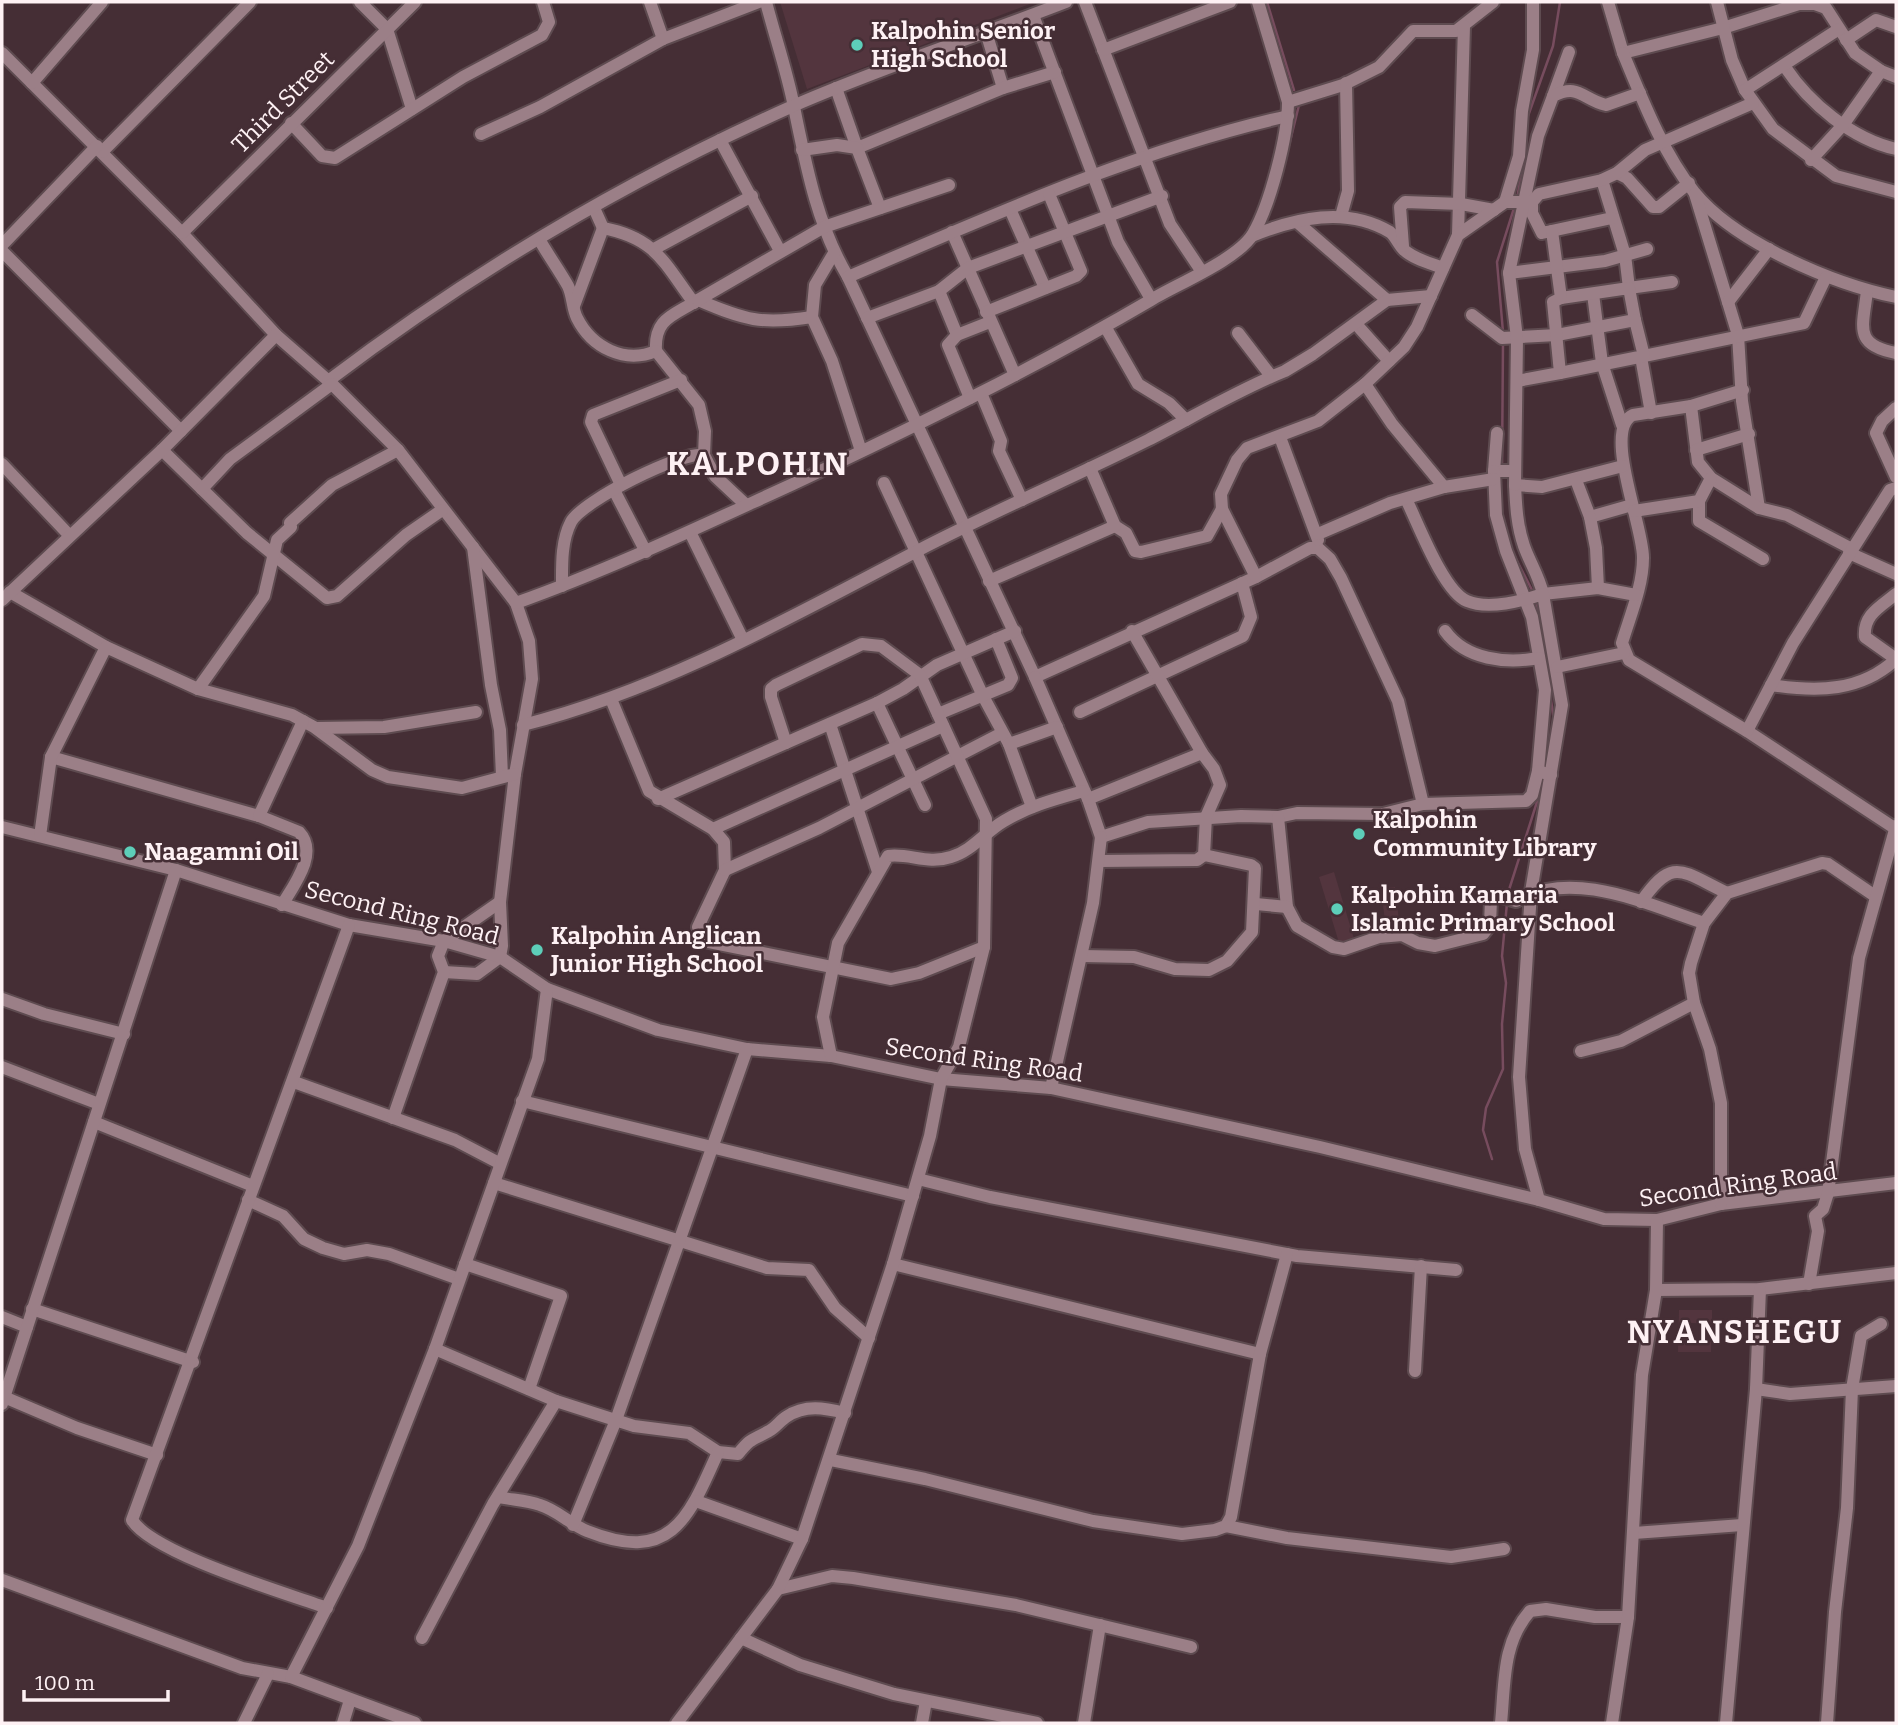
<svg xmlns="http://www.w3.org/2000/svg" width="1898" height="1725" font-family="Bitter,serif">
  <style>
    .built { fill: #53353e }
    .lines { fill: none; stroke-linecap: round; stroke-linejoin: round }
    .stream { stroke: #774c5e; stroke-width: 2.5 }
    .minor-casing { stroke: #5e4b50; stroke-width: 16 }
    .minor { stroke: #9b7f87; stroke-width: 12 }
    .poi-dot { fill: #5dceb9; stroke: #452e35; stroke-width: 2.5 }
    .labels { text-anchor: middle; stroke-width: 5; stroke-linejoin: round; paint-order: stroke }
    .poi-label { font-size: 24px; font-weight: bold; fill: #fef1f4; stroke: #452e35; text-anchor: start }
    .street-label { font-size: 24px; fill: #fef1f4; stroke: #452e35 }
    .district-label { font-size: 32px; font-weight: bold; letter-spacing: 2px; fill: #fef1f4; stroke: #452e35 }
  </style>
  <rect width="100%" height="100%" fill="#452e35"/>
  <g class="built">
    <polygon points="780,2 1035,2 807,89"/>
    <polygon points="1334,872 1355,942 1340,946 1319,877"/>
    <polygon points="1395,887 1400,929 1386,930 1381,888"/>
    <polygon points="1679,1310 1712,1310 1712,1324 1691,1323 1690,1339 1711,1340 1711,1352 1678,1352"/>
  </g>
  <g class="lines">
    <g class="stream">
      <polyline points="1267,2 1294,90"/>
      <polyline points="1528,116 1553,46 1560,2"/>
      <polyline points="1283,170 1299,105"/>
      <polyline points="1517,199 1523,164"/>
      <polyline points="1503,332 1497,262 1515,205"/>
      <polyline points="1502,468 1503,342"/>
      <polyline points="1513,553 1534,594"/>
      <polyline points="1536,600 1540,628"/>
      <polyline points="1550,693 1554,721"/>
      <polyline points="1508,893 1543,783"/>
      <polyline points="1492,1159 1483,1130 1486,1108 1503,1069 1502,1024 1506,983 1502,956 1507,903"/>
    </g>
    <g class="minor-casing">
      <g id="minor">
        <polyline points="360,2 387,29 412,109"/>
        <polyline points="650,2 663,39"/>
        <path d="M766,2C775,37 787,71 794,107C806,165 817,225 848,277L1035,677L1256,577L1310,548H1318L1330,559L1341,578L1398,701L1423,804"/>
        <polyline points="1085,2 1170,224 1202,272"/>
        <polyline points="1608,2 1623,53 1723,28 1799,4 1815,4 1826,8 1855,53 1881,71 1896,77"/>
        <polyline points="1717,2 1732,60 1745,90 1773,129 1836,176 1896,192"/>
        <polyline points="1033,15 1118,242 1151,299"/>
        <polyline points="986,32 1003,88"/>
        <polyline points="1846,40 1876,20 1896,27"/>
        <polyline points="1103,50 1230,2"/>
        <polyline points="2,53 182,233 276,335 332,384 398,450 516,603 529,641 532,679 515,774 500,902 502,946 500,957 477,974 444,972"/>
        <path d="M1623,53C1643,101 1662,151 1694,192C1735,243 1834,284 1896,297"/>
        <path d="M1785,67C1810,104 1852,139 1896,149"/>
        <polyline points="32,83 102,2"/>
        <polyline points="836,88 857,148 1003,88 1055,72"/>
        <polyline points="1745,90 1839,29"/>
        <polyline points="1553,96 1569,52"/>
        <polyline points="1288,102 1343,85 1379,67 1413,31 1456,31 1493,2"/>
        <polyline points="291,123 322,156 335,158 463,77 542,35 549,22 543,2"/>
        <polyline points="481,134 540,107 663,39 759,2"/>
        <polyline points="720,140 780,251"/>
        <polyline points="802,150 837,145 857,148 880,208"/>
        <polyline points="102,152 250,2"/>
        <polyline points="1811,160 1843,125 1881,71"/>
        <polyline points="1617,173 1627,178 1653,207 1659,207 1689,183"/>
        <polyline points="1602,180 1625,255 1629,288 1672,282"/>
        <polyline points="1695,194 1738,335 1742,401 1759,508"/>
        <polyline points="1505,202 1519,156 1522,111 1533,50 1533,2"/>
        <polyline points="1532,202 1532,213 1542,233 1612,218"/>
        <path d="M594,208L603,228C656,238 664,263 694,303"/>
        <polyline points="1010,209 1045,288"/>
        <polyline points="1341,216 1348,191 1346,83"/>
        <polyline points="1297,222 1387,300"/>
        <polyline points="952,232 1015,375"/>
        <polyline points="182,233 415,2"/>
        <polyline points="1458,235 1464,26"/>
        <path d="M1252,236C1296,218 1346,206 1390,232C1396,237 1398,244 1403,249C1413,259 1430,263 1443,268"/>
        <path d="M539,239C548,255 559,270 568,286C573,296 572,308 577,318C592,348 625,364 656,351C654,318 673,316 698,300C745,320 761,325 812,317"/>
        <polyline points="2,245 97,146"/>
        <polyline points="1403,246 1400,207 1405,202 1461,204 1494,210"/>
        <polyline points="654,249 752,196"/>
        <polyline points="2,251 181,431"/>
        <polyline points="834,253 815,285 812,317 832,361 861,451"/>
        <polyline points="1509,273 1605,261 1647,249"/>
        <path d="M848,277C991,216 1136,150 1288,116"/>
        <polyline points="939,291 957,335"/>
        <path d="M1867,291C1863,327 1853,345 1896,353"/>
        <polyline points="1593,294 1602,363 1622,425"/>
        <polyline points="698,300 824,227 949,185"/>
        <polyline points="1728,302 1769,249"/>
        <polyline points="574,306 603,228"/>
        <polyline points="986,312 1076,276 1081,271 1049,194"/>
        <polyline points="1472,315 1502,338 1557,335 1635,320 1629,288 1561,298"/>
        <polyline points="867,318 939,291 968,268 1162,196"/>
        <polyline points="1356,324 1389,361"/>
        <polyline points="1106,328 1138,384 1169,403 1186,420"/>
        <polyline points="1238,333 1271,376"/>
        <polyline points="656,351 699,405 705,431 704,455 715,476 746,505"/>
        <polyline points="1644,356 1804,323 1826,277"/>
        <polyline points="1641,357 1651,413"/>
        <polyline points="1560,373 1644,356 1635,320"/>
        <path d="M328,381C471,273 629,179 793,106C882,67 976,37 1066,2"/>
        <polyline points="1517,381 1560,373 1553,302 1561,298 1552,231"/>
        <polyline points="1365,384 1392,424 1444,487"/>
        <path d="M1743,390L1691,406L1633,415C1602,429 1644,528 1643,558C1643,586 1630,616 1622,643L1629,660L1747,731L1896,829"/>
        <polyline points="981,393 1001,441 999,451 1022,500"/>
        <polyline points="970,398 948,345 957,335 990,322"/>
        <polyline points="1691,406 1698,462 1711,478 1759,508 1787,515 1852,549"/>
        <polyline points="1896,408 1882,421 1876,433 1896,477"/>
        <polyline points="1497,433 1494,471 1515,471"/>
        <polyline points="1280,437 1318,540"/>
        <polyline points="162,450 247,533 327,598 337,596 406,535 442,510"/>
        <polyline points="1696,450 1749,434"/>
        <polyline points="2,464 69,535"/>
        <path d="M1623,466L1542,487L1515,485C1516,506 1517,526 1524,546C1530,563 1539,576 1543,594L1598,588L1636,595"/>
        <polyline points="1494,471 1496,515 1506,551 1532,617 1545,690 1538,771"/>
        <polyline points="1576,480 1590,517 1632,505"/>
        <polyline points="884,483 983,696 1009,744 1032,807"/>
        <polyline points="621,485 591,422 593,415 681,380"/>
        <path d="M1515,485L1517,338L1509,273L1538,136L1553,96C1579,83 1582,99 1606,105L1640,93"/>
        <polyline points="202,489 230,459 332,384"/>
        <polyline points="614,490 646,552"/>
        <path d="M1406,499C1418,523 1443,591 1467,601C1488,610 1522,601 1543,594L1562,705L1531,892L1519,1077L1525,1149L1539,1200"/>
        <polyline points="1699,501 1699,521 1763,559"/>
        <polyline points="1634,511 1699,501 1711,478"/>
        <polyline points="1590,517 1596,548 1598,588"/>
        <polyline points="1115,526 1126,533 1135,551 1141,552 1207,536 1222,509"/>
        <polyline points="690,532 742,638"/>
        <polyline points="1318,534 1390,503 1444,487 1494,479"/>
        <polyline points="473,547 491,685 500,730 502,776"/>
        <polyline points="1849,553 1896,574"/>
        <polyline points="1256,577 1222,509 1221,494 1237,460 1247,448 1318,421 1365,384 1404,347 1417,327 1458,235 1505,202 1532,202 1539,194 1602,180 1617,173 1645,150 1753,103"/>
        <polyline points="989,581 1115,526 1090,468"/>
        <path d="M562,586C562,566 561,541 571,522C582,501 681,451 704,455"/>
        <polyline points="10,592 106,647 198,689 292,715 314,727 372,770 388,777 462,788 515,774"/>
        <path d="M1896,594C1880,607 1863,615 1865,637L1896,659"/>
        <polyline points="2,600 162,450 276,335"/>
        <path d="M516,603C611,569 701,526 793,484C914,427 1035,368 1151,300C1177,284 1237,260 1253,234C1270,205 1288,136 1288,102L1258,2"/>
        <path d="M1445,631C1466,660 1506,664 1539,658"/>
        <polyline points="1557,667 1624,653"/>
        <polyline points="1035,677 1088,799 1101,837 1148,822 1241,816 1278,817 1297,813 1383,814 1423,804 1526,801 1532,795 1538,771 1551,775"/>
        <path d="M1771,685C1817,692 1861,692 1896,659"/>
        <polyline points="198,689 264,596 277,540 291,527 290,523 332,485 398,450"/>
        <polyline points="611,699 649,791 713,829 724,842 725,870 698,927 704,941 891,979 919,973 984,947"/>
        <polyline points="877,703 925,805"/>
        <polyline points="1080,712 1243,636 1251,617 1242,583"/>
        <polyline points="938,714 1008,685 1012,678 996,639"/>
        <polyline points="830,724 878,872"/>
        <path d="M523,725C662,690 793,616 919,550C994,511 1072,478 1148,440C1193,417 1238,390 1285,371L1313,354L1387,300L1431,296"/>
        <polyline points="316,728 384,727 476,712"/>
        <polyline points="1747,731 1793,643 1890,490 1896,488"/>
        <polyline points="1009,744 1057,727"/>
        <path d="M51,757L259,816L299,832C319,853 294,885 282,905"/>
        <polyline points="658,799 877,703 903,689 937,665 1015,631"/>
        <polyline points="1088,799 1202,753"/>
        <polyline points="259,816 303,721"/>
        <path d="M1278,817L1287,907L1297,926L1333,947L1344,949L1379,937L1402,935L1418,943L1435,946L1483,934L1490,925L1491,899L1499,896L1516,901C1573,868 1646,904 1704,923"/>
        <polyline points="2,827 176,870 349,925 444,941 500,957 547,989 658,1030 747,1049 831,1056 941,1079 1051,1088 1320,1147 1539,1200 1604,1219 1657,1220 1721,1204 1896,1183"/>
        <polyline points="713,829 943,726"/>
        <polyline points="40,836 51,757 106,647"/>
        <polyline points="1100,861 1197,860 1204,855 1206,817 1220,785 1214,769 1202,753 1132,631"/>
        <polyline points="725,870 819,828 1002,733"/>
        <path d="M1641,902C1673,856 1681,871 1727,893"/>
        <polyline points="1256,904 1287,907"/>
        <polyline points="1083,956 1134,957 1175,969 1209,970 1227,961 1252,932 1255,868 1251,865 1204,855"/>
        <polyline points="2,999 44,1014 124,1034"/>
        <polyline points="1581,1051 1621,1041 1694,1003"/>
        <path d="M831,1056L823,1017L838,943L888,856C910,853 927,865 951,857C972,851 985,832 1004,821C1029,806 1056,799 1084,791"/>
        <polyline points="2,1067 99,1104"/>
        <polyline points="294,1082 455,1140 499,1163"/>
        <polyline points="1051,1088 1093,903 1101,837"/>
        <polyline points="522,1101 913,1196"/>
        <polyline points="393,1118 444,972 438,956 444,941 500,902"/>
        <polyline points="94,1122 253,1186"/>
        <polyline points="918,1179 990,1197 1297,1256 1456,1270"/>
        <polyline points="494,1183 767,1268 809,1270 835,1308 869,1338"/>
        <polyline points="248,1200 283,1216 304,1239 323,1248 344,1254 367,1250 389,1254 459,1279"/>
        <polyline points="1721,1204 1721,1103 1710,1049 1694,1003 1689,973 1691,963 1704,923 1727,893 1822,863 1828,864 1875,896"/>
        <polyline points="465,1264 561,1296 529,1389"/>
        <polyline points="893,1264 1260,1354"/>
        <polyline points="1809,1284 1818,1231 1815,1216 1823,1209 1828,1193 1859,958 1896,826"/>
        <polyline points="1656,1290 1760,1289 1896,1273"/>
        <polyline points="32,1309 193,1362"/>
        <polyline points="2,1317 27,1327"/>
        <path d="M435,1349L556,1401L634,1426L689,1433L718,1452L738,1454C752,1437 751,1441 769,1431C775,1428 780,1421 786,1417C805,1404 825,1408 845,1413"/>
        <polyline points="1415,1371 1421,1266"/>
        <polyline points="1756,1389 1790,1394 1896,1386"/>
        <polyline points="4,1397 77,1428 157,1455"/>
        <polyline points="2,1404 176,870"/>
        <polyline points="831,1460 925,1479 1093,1521 1182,1534 1215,1530 1226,1526 1231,1517 1260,1354 1287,1254"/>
        <path d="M498,1497C512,1500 527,1500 540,1505C557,1510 570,1524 587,1531C670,1564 688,1520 718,1452"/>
        <polyline points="696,1501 802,1539"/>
        <polyline points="573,1525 616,1420 747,1049"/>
        <polyline points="1226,1526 1287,1538 1451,1557 1504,1549"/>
        <polyline points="1634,1533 1742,1525"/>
        <polyline points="2,1580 242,1668 291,1677"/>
        <polyline points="778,1589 832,1576 853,1578 1016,1605 1191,1647"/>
        <path d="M327,1608C286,1593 153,1554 132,1520L349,925"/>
        <polyline points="422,1638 493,1504 556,1401"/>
        <polyline points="741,1638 800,1665 894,1694 1037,1723"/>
        <polyline points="244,1723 268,1674"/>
        <polyline points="343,1723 350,1700"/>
        <polyline points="415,1723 291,1677 358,1546 435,1349 538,1059 547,989"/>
        <polyline points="677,1723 778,1589 802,1539 893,1264 930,1136 941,1079 959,1047 984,947 986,819 920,675 881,646 862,644 776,685 771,689 771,697 786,743"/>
        <polyline points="922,1723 926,1701"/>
        <polyline points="1084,1723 1100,1625"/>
        <path d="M1501,1723C1505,1683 1502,1643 1530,1611L1546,1609L1595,1617H1628"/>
        <polyline points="1612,1723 1628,1617 1642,1375 1656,1290 1657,1220"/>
        <polyline points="1726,1723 1756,1389 1760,1289"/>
        <polyline points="1827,1723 1835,1612 1847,1508 1852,1389 1861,1336 1881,1324"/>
      </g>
    </g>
    <use href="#minor" class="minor"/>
  </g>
  <g class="poi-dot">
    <circle cx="857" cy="45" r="7"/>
    <circle cx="1359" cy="834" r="7"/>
    <circle cx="130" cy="852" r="7"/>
    <circle cx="1337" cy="909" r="7"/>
    <circle cx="537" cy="950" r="7"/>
  </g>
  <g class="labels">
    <g class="poi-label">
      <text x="871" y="39">Kalpohin Senior<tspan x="871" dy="28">High School</tspan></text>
      <text x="1373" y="828">Kalpohin<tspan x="1373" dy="28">Community Library</tspan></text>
      <text x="144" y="860">Naagamni Oil</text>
      <text x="1351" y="903">Kalpohin Kamaria<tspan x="1351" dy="28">Islamic Primary School</tspan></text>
      <text x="551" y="944">Kalpohin Anglican<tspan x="551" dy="28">Junior High School</tspan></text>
    </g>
    <g class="street-label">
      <text transform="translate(283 102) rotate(-45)" y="8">Third Street</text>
      <text transform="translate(402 913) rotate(14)" y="8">Second Ring Road</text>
      <text transform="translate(984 1060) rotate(8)" y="8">Second Ring Road</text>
      <text transform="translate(1738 1185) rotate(-8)" y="8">Second Ring Road</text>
    </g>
    <g class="district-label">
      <text x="758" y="475">KALPOHIN</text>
      <text x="1735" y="1343">NYANSHEGU</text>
    </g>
  </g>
  <rect width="1898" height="1725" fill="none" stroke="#fef1f4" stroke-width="7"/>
  <path d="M24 1690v10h144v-10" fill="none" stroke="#fef1f4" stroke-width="3.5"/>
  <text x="35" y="1690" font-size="21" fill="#fef1f4" stroke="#452e35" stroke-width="5" paint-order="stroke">100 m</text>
</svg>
